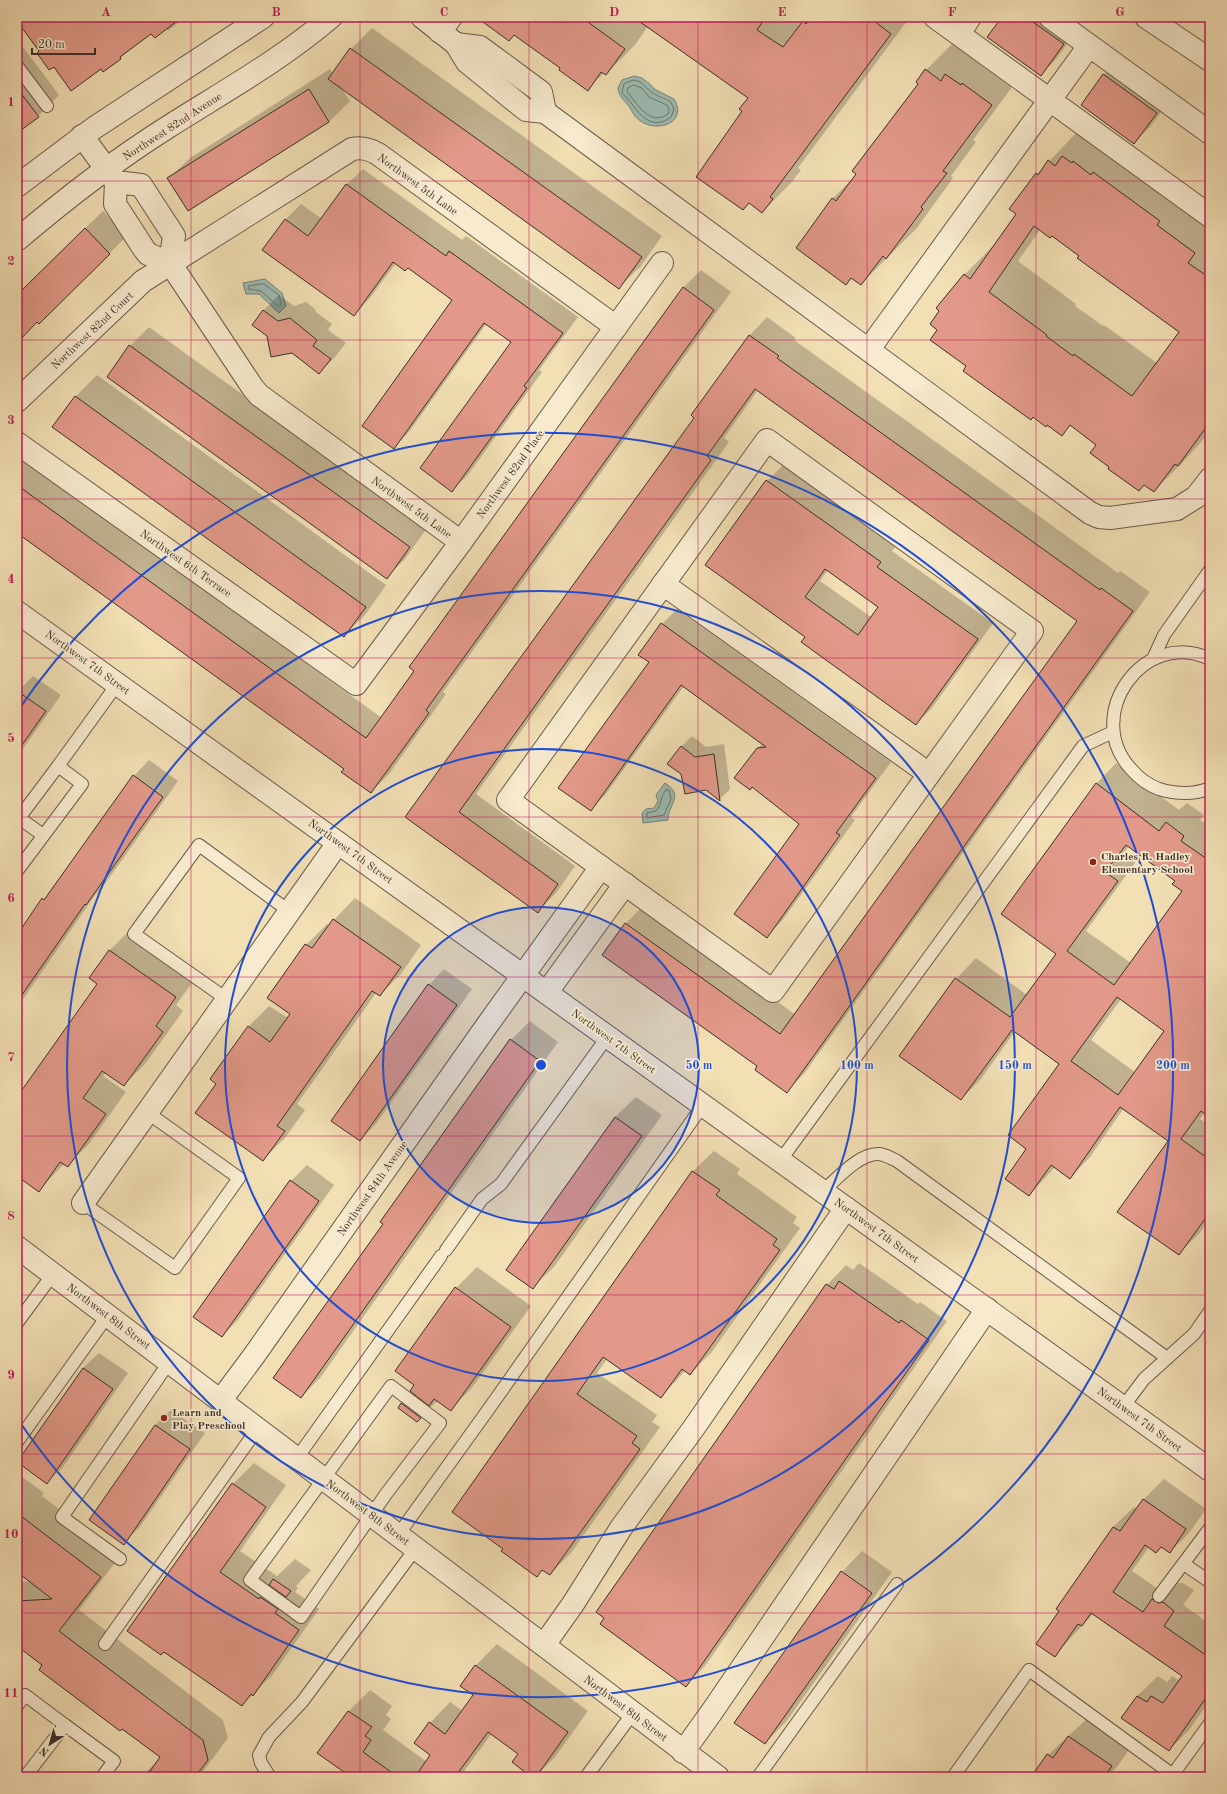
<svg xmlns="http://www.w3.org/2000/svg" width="1227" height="1794" font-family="'Old Standard TT',serif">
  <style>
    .water { fill: #9cbcb3; stroke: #76847c }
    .shadow { fill: #0003; fill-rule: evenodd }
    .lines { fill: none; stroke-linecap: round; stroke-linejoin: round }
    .shore { stroke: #6c766e; stroke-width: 1 }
    .building { fill: #e29989; stroke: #3c2f29; fill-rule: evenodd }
    .service-casing { stroke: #6a5b4c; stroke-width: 14 }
    .minor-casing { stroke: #6a5b4c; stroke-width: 24 }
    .tertiary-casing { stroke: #6a5b4c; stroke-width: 24 }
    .service { stroke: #f7eace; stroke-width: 12 }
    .minor { stroke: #f7eace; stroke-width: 22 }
    .tertiary { stroke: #f7eace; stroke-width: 22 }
    .grid { fill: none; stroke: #c2185b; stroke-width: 1; stroke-opacity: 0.55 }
    .ring { fill: none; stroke: #1d4ed8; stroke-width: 2 }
    .poi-dot { fill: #8f2418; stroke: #f7eace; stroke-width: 1.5 }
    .labels { text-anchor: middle; stroke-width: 3.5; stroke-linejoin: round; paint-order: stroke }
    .street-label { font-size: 11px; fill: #3c2f29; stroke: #f7eace }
    .poi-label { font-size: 11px; font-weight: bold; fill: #3c2f29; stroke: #f7eace; text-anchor: start }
    .centre { fill: #1d4ed8; stroke: #f7eace; stroke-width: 2 }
    .ring-label { font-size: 12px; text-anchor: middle; font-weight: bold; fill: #1d4ed8; stroke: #f7eace; stroke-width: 3.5; stroke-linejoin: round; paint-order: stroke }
    .neatline { fill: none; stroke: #c2185b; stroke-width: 1.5 }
    .grid-label { font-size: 13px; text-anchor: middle; font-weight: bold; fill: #c2185b }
  </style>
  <rect width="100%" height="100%" fill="#f2dfb4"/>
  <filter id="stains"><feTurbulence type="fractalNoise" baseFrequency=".005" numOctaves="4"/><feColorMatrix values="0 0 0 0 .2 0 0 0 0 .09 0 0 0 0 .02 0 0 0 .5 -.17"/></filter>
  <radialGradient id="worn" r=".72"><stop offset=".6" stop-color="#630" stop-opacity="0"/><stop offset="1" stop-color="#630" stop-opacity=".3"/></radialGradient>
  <g class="water">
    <path d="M634,76L642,78L651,85L654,89L674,99C689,124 654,134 638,119C634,116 632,111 629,106C624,100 619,97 618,88L622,80Z"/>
    <polygon points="265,279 282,293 286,306 279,313 259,294 246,294 243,283"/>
    <path d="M665,783C685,796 668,804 668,820L643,823L642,813L646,809L654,808L658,801L656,795Z"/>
  </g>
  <g class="shadow">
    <polygon points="17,17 185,17 168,31 166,28 151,33 132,47 120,58 102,68 54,66 40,51 17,20"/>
    <polygon points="478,17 910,17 798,168 801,170 791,183 762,212 750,203 743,209 749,98 648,26 635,45 606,74 604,73 587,89 562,68 515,34"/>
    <polygon points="1003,17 1063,17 1079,28 1056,59 1041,75"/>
    <polygon points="372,28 662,236 640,267 619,287 341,87 350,101 329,122 189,210 169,178 190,158 330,69 333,74 351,49"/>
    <polygon points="17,39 59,95 38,116 17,132"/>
    <polygon points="956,40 1021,75 973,140 976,142 951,176 953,178 917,228 861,284 852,277 846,284 797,248 833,198 856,175 920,84 926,70"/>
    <polygon points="1120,58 1172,97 1150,127 1134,143 1082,105 1104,74"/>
    <path d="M1078,131L1210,212V432L1184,461L1154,491L1145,484L1139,490L1110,467L1097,445L1071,425L1061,434L968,366L938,329L964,275L994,245L1017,214L1037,174ZM1040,230L1052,235L1080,255L1180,332L1157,363L1104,325L1103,326L1075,306L1076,304L1018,261Z"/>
    <polygon points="363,169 462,240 466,236 578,317 539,370 542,372 468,475 452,490 513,342 487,323 409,432 394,447 454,299 408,267 396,263 369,299 354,315 285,220 301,204 322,219 347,184"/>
    <polygon points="103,211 127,236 39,323 37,321 17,343 17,295"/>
    <polygon points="701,270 731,292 443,692 446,694 389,774 371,792 345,769 17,532 17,455 382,718 683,288"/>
    <polygon points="279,295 294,306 306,302 315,309 316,312 332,324 328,330 346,343 335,357 319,373 263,311"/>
    <polygon points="767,317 796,338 794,340 1118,573 1120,571 1150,592 804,1074 787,1091 759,1066 603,955 626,923 644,905 796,1015 1079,621 758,390 724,438 729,442 476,794 575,866 556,893 538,911 407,817 696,418 692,415 750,335"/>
    <polygon points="149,327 427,528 405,559 387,577 108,377 130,346"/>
    <polygon points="97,375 386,585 365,615 344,636 54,427 76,396"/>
    <path d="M783,465L896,546L892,551L993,623L932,708L916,724L806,637L767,481ZM828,570L879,607L871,617L820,581Z"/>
    <polygon points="677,609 891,762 851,817 855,820 782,921 767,936 801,824 757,749 763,743 684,686 606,794 591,809 650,662 662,624"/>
    <polygon points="33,676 61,695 17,757 17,692"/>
    <polygon points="692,736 706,747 724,744 730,789 720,799 707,789 681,747"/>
    <polygon points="149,760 178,781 102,888 95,895 17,1008 17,936 134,776"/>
    <path d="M1116,763L1179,810L1187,803L1204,815L1200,820L1210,827V1105L1200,1119L1210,1126V1218L1199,1234L1178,1254L1169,1141L1124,1108L1090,1157L1070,1178L1055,1167L1029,1195L1028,1148L1061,1064L1015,1031L981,1079L961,1099L901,1056L956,979L976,958L1027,995L1057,953L1096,784ZM1129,846L1176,881L1183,891L1131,963L1086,931L1137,860L1125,851ZM1121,999L1165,1031L1136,1073L1091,1040Z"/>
    <polygon points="355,898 421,945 401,974 380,995 376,993 297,1104 305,1110 284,1139 263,1160 217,1084 249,1026 269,1006 288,1018 291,1014 269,998 306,945 327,924 329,925"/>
    <polygon points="131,929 197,976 176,1005 183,1011 145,1064 124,1085 106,1072 103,1076 126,1092 88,1145 67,1166 64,1164 39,1190 17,1175 17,1096 18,1097 98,984 90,978 110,950"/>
    <polygon points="444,969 472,989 376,1124 360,1140 429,985"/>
    <polygon points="530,1021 558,1042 320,1378 301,1397 511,1040"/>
    <polygon points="636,1097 662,1115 554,1267 533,1287 615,1117"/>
    <polygon points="714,1151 740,1169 737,1174 797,1217 793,1223 800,1228 711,1353 690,1374 685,1371 661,1397 607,1359 597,1373 657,1415 652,1422 660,1427 571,1553 550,1574 543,1569 537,1576 504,1548 453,1511 693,1171"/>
    <polygon points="307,1165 334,1185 238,1320 222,1336 291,1181"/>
    <polygon points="859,1263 918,1304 920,1302 947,1321 705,1666 686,1685 741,1407 740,1406 827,1285 846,1265 853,1270"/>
    <polygon points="477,1267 531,1306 471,1389 450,1410 438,1400 417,1421 402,1404 414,1392 456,1288"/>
    <polygon points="99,1353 128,1373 63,1467 47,1482 83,1368"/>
    <polygon points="171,1410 205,1433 139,1528 123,1543 155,1425"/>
    <polygon points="254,1463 286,1485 240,1551 277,1576 295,1559 311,1570 296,1586 298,1588 295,1592 319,1609 273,1674 242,1705 164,1651 233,1484"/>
    <polygon points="17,1473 44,1493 42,1496 120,1556 79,1610 223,1720 228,1738 199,1777 141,1777 161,1757 43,1664 19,1647 17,1650 17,1586 21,1582 31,1581 17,1552"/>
    <polygon points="1164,1479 1206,1509 1190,1532 1170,1552 1162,1546 1149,1547 1132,1571 1161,1591 1173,1579 1178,1583 1183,1583 1194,1590 1183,1605 1210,1624 1210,1700 1189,1730 1169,1750 1122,1718 1137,1696 1158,1676 1167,1682 1172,1676 1180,1681 1184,1675 1094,1613 1055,1655 1061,1610 1113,1527 1134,1507 1137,1509 1143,1500"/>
    <polygon points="862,1551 892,1572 786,1722 765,1743 842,1572"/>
    <polygon points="497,1644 588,1711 555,1757 535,1777 533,1777 529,1750 492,1733 460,1777 349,1777 350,1775 319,1753 349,1711 370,1690 392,1706 386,1715 391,1719 383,1730 427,1762 432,1755 430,1723 450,1702 463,1711 474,1695 461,1685 476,1665"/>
    <polygon points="1090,1716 1132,1745 1117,1767 1107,1777 1033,1777 1048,1755"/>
    <polygon points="263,1764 281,1777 251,1777"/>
  </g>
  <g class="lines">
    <g class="shore">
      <path d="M634,80C644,82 645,88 653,93C658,97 665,98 671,102L674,110L671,117C654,130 642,118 632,104C629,100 625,97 622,92L624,84Z"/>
      <path d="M634,85L642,88L649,97L667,105L669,110L668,114C650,127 636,103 627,91L628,88Z"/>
      <polygon points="264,284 279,295 281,304 280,306 278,306 261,291 248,289 249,286"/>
      <path d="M666,790H669L671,799L664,815L647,818V813L656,811C663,803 659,798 666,790Z"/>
    </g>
  </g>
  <g class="building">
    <polygon points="17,17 182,17 155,38 151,34 120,57 121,59 103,72 101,69 71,91 54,67 49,70 37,53 39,51 17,21"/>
    <polygon points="476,17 581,17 625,49 606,75 601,72 588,91 559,70 560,68 514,35 509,41"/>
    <polygon points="633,17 766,17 757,30 783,47 803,21 806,24 811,17 869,17 891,34 770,197 773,199 762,213 749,203 743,210 696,177 742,111 739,109 748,98"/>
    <polygon points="1002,17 1026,17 1064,44 1041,76 987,37"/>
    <polygon points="350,48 642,257 619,289 328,79"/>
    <polygon points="925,69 941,81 945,74 961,85 962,83 992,105 943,171 947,173 921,207 923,209 886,259 883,256 861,285 851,278 846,285 796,248 832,198 836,201 856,174 852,171 918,84 916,82"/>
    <polygon points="1103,74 1157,113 1134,144 1081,105"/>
    <polygon points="17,88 39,117 17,133"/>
    <polygon points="309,89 329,122 188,211 167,178"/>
    <path d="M1062,156L1072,163L1073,161L1091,175L1093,172L1160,221L1157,225L1195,253L1188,263L1210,278V422L1178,466L1175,464L1154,492L1144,485L1139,491L1108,469L1109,467L1090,453L1096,445L1070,425L1062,436L1047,425L1046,427L1033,417L1031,420L963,371L966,366L930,340L937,330L930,324L939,311L936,308L964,274L970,279L1016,214L1009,209L1036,173L1038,175L1048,160L1055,166ZM1034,226L1050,238L1052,236L1079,256L1077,258L1179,332L1132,396L1074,354L1073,356L1046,336L1047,335L989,292Z"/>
    <polygon points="346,184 446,256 449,251 563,333 524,386 527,388 452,492 420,468 511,342 484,323 394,449 362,426 452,300 408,268 405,271 393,262 354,316 262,250 285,219 308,236"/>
    <polygon points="85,228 110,254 39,324 37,322 17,343 17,295"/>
    <polygon points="683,287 714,310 426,710 429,713 371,793 341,772 344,769 17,533 17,485 366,738 414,671 409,667"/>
    <polygon points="263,310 278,321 290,318 317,340 313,346 331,359 319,374 292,353 271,357 267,336 252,325"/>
    <polygon points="749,335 779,356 777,358 1100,590 1101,588 1133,611 787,1093 755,1070 757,1066 602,955 625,923 780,1034 1077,621 755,389 707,456 711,460 459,812 558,884 538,913 405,817 694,418 691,415"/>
    <polygon points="129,345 410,547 387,579 107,377"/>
    <polygon points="75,396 366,607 344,637 52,427"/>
    <path d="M766,480L881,562L877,567L978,639L916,725L801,642L805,637L705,565ZM825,569L878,607L858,635L805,597Z"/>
    <polygon points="661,623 876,778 836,833 840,835 767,938 734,914 799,824 752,787 750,790 734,778 757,748 766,747 681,685 591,811 558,788 649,662 638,655"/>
    <polygon points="17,691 46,711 17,752"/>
    <polygon points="681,746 695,757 714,754 720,801 706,790 685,794 681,774 667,764"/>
    <polygon points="133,775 163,797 86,905 85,904 17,1002 17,935 42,898 44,900"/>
    <path d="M1096,783L1159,831L1166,822L1184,836L1181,841L1210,861V1118L1201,1111L1181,1139L1210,1160V1212L1179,1255L1117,1212L1168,1141L1120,1107L1070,1179L1051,1165L1029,1196L1005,1179L1026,1149L1008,1135L1059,1064L1012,1030L961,1100L899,1056L955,978L1010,1017L1056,954L1001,914ZM1126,845L1175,881L1172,884L1182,891L1114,985L1067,951L1118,881L1105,872ZM1117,997L1164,1031L1118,1095L1071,1061Z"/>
    <polygon points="333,919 401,967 380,996 372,991 277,1126 285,1131 263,1161 195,1113 216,1084 210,1079 248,1026 270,1042 290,1014 267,998 305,944 312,948"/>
    <polygon points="109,950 176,997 156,1026 163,1032 124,1086 102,1071 83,1098 106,1114 68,1167 60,1162 39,1192 17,1176 17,1097 97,984 89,978"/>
    <polygon points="428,984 457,1005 360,1141 331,1121"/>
    <polygon points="510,1039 540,1061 301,1398 273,1378 383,1224 380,1222"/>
    <polygon points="615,1117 642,1136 533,1289 506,1270"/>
    <polygon points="692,1171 720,1190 716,1195 777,1239 773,1245 780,1250 690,1375 682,1369 661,1398 603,1357 577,1394 637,1436 632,1443 640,1449 550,1575 542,1570 537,1577 501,1551 503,1549 452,1512"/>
    <polygon points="290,1180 319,1201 222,1337 193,1317"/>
    <polygon points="839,1281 899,1323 901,1320 929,1340 686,1687 600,1624 604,1618 596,1612 826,1284 834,1289"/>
    <polygon points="455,1287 511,1327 451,1411 434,1399 429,1406 410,1391 414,1385 395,1371"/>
    <polygon points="83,1368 113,1389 47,1484 17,1462"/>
    <polygon points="401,1403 421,1418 417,1422 398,1408"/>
    <polygon points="155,1425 190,1449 124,1545 89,1520"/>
    <polygon points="232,1483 266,1507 220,1572 259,1599 260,1597 278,1609 275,1613 299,1630 253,1696 251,1694 242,1706 164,1652 161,1655 127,1631"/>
    <polygon points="1143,1499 1186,1529 1170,1553 1161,1547 1156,1553 1145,1545 1113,1592 1143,1612 1152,1599 1158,1603 1163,1602 1174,1611 1164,1626 1210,1658 1210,1692 1169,1751 1121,1718 1137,1696 1147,1702 1151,1696 1163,1703 1182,1676 1091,1613 1082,1626 1078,1624 1055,1657 1036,1644 1059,1611 1056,1609 1113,1527 1120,1531"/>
    <polygon points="17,1513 101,1577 59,1631 203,1740 208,1760 195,1777 146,1777 160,1757 122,1729 120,1731 39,1670 42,1665 17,1646 17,1601 52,1599 17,1572"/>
    <polygon points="841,1571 872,1593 765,1744 734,1723"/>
    <polygon points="273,1579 291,1591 286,1597 269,1585"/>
    <polygon points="475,1665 568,1732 536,1777 531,1777 512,1762 518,1754 488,1732 455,1777 415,1777 430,1755 414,1743 429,1722 445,1734 473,1695 460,1686"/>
    <polygon points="348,1711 372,1727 365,1736 371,1740 363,1752 398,1777 351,1777 317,1753"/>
    <polygon points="1068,1736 1112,1766 1104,1777 1031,1777 1047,1754 1053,1758"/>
  </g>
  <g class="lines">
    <g class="service-casing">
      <g id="service">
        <polyline points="17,66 47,106"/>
        <polyline points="1153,659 1164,635 1210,570"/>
        <path d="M1210,659C1143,627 1081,717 1132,770C1139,778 1148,785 1159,789C1176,794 1194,795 1210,788"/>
        <polyline points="43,835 19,818 58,766"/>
        <polyline points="17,871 82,784 58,766 118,683"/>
        <polyline points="228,1000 134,934 199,845 289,911"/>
        <polyline points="780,1161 1083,746 1113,732"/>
        <path d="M823,1191C837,1179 859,1153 879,1154C886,1155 891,1158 897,1161L1167,1358"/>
        <polyline points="83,1203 175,1268 239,1178 148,1113"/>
        <polyline points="446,1250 482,1199 501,1184 608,1036"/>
        <polyline points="17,1323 53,1274"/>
        <polygon points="391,1386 440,1423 386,1494 301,1617 250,1580"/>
        <polyline points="1123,1407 1144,1379 1194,1334 1210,1311"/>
        <polyline points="17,1442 108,1315"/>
        <polyline points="297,1458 441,1256"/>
        <polyline points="398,1535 488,1410 703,1105"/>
        <polyline points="120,1559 62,1517 170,1361"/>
        <polyline points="1184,1564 1210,1582"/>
        <polyline points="1159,1596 1210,1528"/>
        <polyline points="105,1644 258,1428"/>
        <polyline points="17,1706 25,1695 65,1725"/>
        <polyline points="25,1777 65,1725 114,1761 102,1777"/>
        <polyline points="270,1777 261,1763 259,1755 269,1737 302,1702 416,1548"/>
        <polyline points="586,1777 633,1713"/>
        <polyline points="758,1777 897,1584"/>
        <polyline points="953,1777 1029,1670 1173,1775"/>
        <polyline points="1171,1777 1210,1723"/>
      </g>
    </g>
    <g class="minor-casing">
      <g id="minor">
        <polyline points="422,17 456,44 467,62 526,110 545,112 1090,513 1099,517 1110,518 1177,509 1196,497 1210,479"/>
        <polyline points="935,17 1210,216"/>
        <polyline points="1050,17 1210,133"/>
        <polyline points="440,32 451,17"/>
        <polyline points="959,34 970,17"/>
        <polyline points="456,44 480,47 541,92 545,112"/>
        <polyline points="82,136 116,182 115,204 144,249 148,254 170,263 174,236 141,185 116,182"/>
        <polyline points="170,263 253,388 259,395 461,542"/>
        <polyline points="869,349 1089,46"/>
        <path d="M17,401L143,281L352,149C362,147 369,149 378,154L616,327"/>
        <polygon points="767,440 1032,631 773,991 508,800"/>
        <polyline points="17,443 356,684 461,542 662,263"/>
        <polyline points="663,584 929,774"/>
        <polyline points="547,992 625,884"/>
        <polyline points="83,1203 338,843"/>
        <polyline points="221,1400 253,1357 488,1024 601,867"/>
        <polyline points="544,1645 573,1604 621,1528 693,1429 846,1208"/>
        <polyline points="683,1752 711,1713 987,1309"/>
      </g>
    </g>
    <g class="tertiary-casing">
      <g id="tertiary">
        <polyline points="1146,17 1210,60"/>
        <polyline points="17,186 94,128 263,17"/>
        <path d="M17,240C65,199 114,161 168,127C223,92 281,60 331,17"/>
        <polyline points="17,612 1210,1470"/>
        <polyline points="17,1247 718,1777"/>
      </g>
    </g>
    <use href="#service" class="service"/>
    <use href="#minor" class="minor"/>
    <use href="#tertiary" class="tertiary"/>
  </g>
  <path class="grid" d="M191,17V1777M360,17V1777M529,17V1777M698,17V1777M867,17V1777M1036,17V1777M17,181H1210M17,340H1210M17,499H1210M17,658H1210M17,817H1210M17,977H1210M17,1136H1210M17,1295H1210M17,1454H1210M17,1613H1210"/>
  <circle cx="541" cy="1065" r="158" fill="#1d4ed8" fill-opacity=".12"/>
  <g class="ring">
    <circle cx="541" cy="1065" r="158"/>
    <circle cx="541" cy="1065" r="316"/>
    <circle cx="541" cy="1065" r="474"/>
    <path d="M17 712A632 632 0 1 1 17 1418"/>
  </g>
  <g class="poi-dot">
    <circle cx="1093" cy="862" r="4"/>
    <circle cx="164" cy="1418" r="4"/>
  </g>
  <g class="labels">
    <g class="street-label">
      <text transform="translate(172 126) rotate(-33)" y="4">Northwest 82nd Avenue</text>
      <text transform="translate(418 184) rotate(36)" y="4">Northwest 5th Lane</text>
      <text transform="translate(92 330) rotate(-43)" y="4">Northwest 82nd Court</text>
      <text transform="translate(510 474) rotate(-54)" y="4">Northwest 82nd Place</text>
      <text transform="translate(412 507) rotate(36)" y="4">Northwest 5th Lane</text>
      <text transform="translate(186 563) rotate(35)" y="4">Northwest 6th Terrace</text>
      <text transform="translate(88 662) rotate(36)" y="4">Northwest 7th Street</text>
      <text transform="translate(351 851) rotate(36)" y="4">Northwest 7th Street</text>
      <text transform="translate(614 1041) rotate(36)" y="4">Northwest 7th Street</text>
      <text transform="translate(372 1188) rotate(-55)" y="4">Northwest 84th Avenue</text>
      <text transform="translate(877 1230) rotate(36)" y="4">Northwest 7th Street</text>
      <text transform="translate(109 1316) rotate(37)" y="4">Northwest 8th Street</text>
      <text transform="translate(1140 1419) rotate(36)" y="4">Northwest 7th Street</text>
      <text transform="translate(368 1512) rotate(37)" y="4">Northwest 8th Street</text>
      <text transform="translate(626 1708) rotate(37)" y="4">Northwest 8th Street</text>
    </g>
    <g class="poi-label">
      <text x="1101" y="860">Charles R. Hadley<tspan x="1101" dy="13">Elementary School</tspan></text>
      <text x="172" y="1416">Learn and<tspan x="172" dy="13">Play Preschool</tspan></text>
    </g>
  </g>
  <circle cx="541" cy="1065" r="6" class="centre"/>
  <g class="ring-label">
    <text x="699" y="1069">50 m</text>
    <text x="857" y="1069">100 m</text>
    <text x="1015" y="1069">150 m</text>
    <text x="1173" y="1069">200 m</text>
  </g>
  <rect width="1227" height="1794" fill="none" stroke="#f2dfb4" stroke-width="44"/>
  <g transform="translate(50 1744) rotate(217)" stroke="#f7eace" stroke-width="3" paint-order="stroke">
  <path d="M0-3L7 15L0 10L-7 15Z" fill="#3c2f29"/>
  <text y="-6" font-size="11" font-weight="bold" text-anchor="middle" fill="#3c2f29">N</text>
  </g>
  <path d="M32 48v6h63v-6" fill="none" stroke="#3c2f29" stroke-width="2"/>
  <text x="38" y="48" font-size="12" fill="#3c2f29" stroke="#f7eace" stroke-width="3" paint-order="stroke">20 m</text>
  <rect x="22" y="22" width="1183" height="1750" class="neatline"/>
  <g class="grid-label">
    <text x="106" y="16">A</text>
    <text x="276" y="16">B</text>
    <text x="444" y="16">C</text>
    <text x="614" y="16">D</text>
    <text x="782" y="16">E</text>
    <text x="952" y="16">F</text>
    <text x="1120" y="16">G</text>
    <text x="11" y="106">1</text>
    <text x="11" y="265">2</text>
    <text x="11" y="424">3</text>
    <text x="11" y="583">4</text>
    <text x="11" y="742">5</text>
    <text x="11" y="902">6</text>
    <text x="11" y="1061">7</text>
    <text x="11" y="1220">8</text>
    <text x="11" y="1379">9</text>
    <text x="11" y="1538">10</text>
    <text x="11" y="1697">11</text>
  </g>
  <rect width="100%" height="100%" filter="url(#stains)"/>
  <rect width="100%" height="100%" fill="url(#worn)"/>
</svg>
